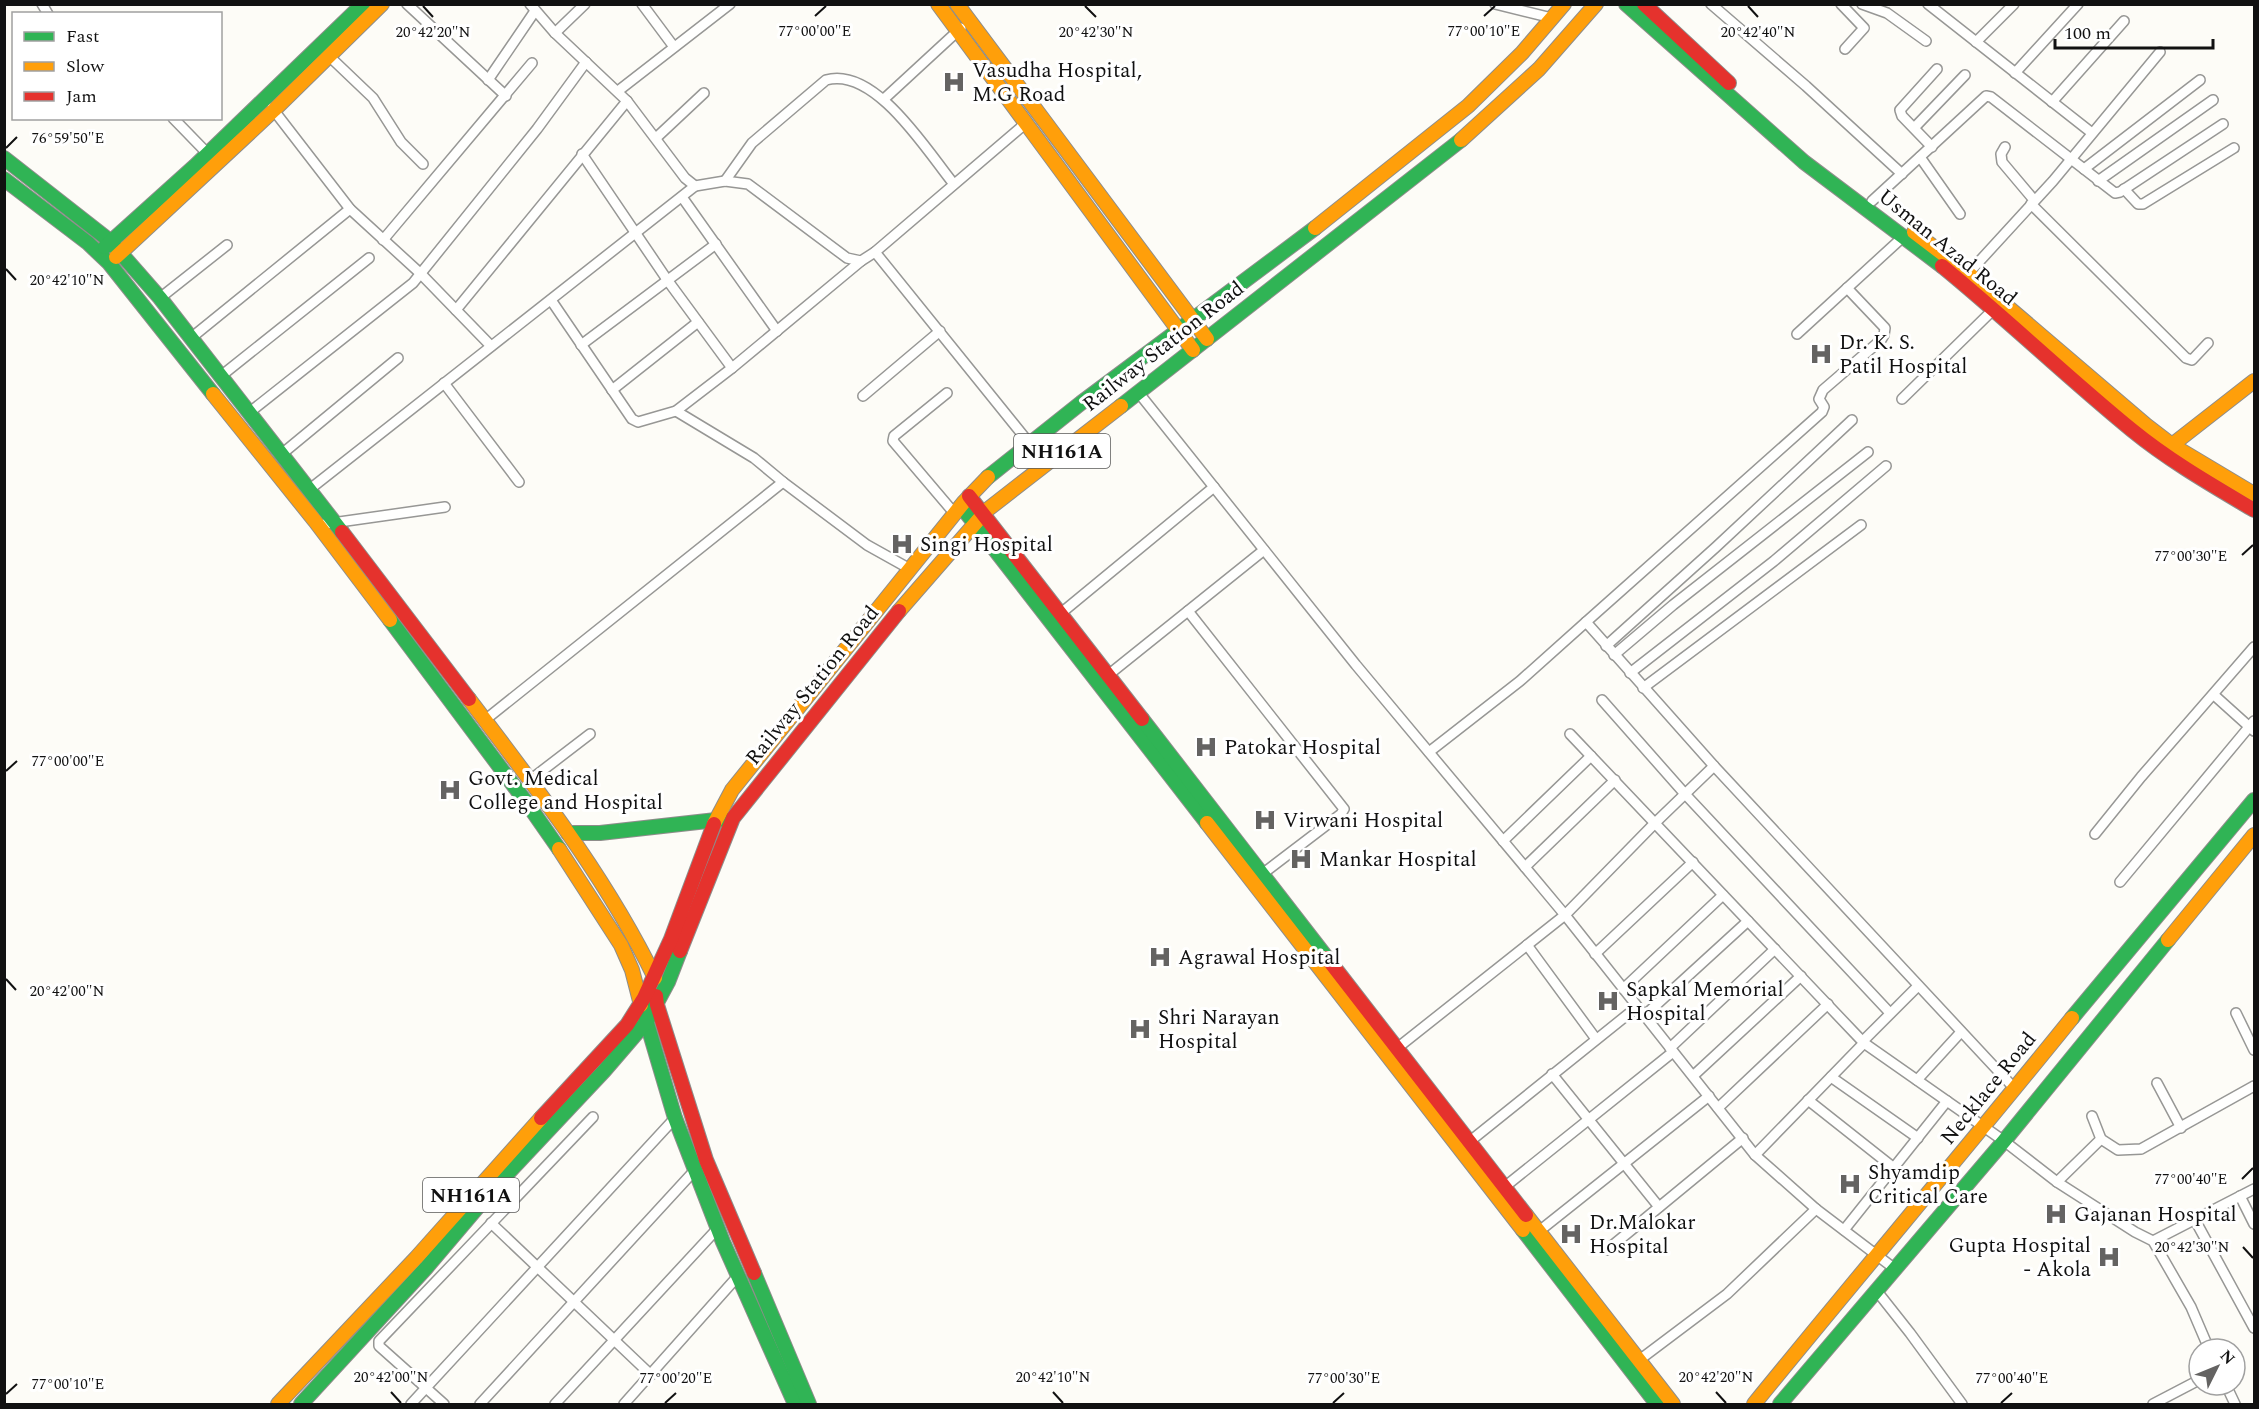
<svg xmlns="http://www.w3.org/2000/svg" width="2259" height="1409" font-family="Spectral,serif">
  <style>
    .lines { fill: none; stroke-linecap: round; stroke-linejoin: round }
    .street-casing { stroke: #979795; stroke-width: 12 }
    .fast-casing { stroke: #8e8d8b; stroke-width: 16 }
    .slow-casing { stroke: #8e8d8b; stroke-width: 16 }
    .jam-casing { stroke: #8e8d8b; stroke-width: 16 }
    .street { stroke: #fffffe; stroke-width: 9 }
    .fast { stroke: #30b455; stroke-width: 14 }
    .slow { stroke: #ff9f0a; stroke-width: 14 }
    .jam { stroke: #e5322d; stroke-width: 14 }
    .ticks { fill: none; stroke: #111; stroke-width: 2 }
    .labels { text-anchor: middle; stroke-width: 6; stroke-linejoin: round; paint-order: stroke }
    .shield { fill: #fff; stroke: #585858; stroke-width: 1.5 }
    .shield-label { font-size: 20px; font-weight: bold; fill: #111 }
    .poi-label { font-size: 21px; fill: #111; stroke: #fff; text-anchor: start }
    .street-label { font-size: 21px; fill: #111; stroke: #fff }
    .ticks-label { font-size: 15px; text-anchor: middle; fill: #111; stroke: #fff; stroke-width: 6; stroke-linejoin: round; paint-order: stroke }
  </style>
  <rect width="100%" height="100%" fill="#fdfcf7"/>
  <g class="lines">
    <g class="street-casing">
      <g id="street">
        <polyline points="42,4 48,14"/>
        <polyline points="407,4 506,96"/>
        <polyline points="530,4 555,33 627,101 685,178 695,186 725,181 748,184 847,258 861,261 875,252 1026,123"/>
        <polyline points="642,4 674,47"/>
        <polyline points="1495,4 1552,18"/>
        <polyline points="1711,4 1806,86 1902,174"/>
        <polyline points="1841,4 1864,28 1845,49"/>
        <polyline points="1862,4 1887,13 1926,41"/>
        <polyline points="1928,4 2092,133"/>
        <polyline points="555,33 585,4"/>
        <polyline points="1976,42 2014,4"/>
        <polyline points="329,56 373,98 401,142 423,164"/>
        <polyline points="2015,73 2078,4"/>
        <polyline points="488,80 535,11"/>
        <polyline points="618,91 730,4"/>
        <polyline points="884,99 961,28"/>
        <polyline points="2052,102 2124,21"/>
        <polyline points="272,108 350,209 421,274 491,346"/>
        <polyline points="173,118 208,154"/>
        <polyline points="1914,128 1965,75"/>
        <polyline points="656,138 704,93"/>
        <polyline points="1932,147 1902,116 1900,110 1937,69"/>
        <polyline points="2005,147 2001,154 2002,162 2034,200"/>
        <polyline points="582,154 668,281 732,368"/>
        <polyline points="1920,157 1960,214"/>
        <polyline points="2084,169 2200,80"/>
        <path d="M725,181L752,143L826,80C875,66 927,151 953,183"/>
        <polyline points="2098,181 2213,100"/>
        <polyline points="2124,189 2138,204 2143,204 2234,148"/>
        <polyline points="682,197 777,331"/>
        <polyline points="1872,201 1986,96 1991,97 2115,193 2120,192 2223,124"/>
        <polyline points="2031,204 2186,358 2192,360 2208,343"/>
        <polyline points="383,240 532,63"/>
        <polyline points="875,252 1030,444"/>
        <polyline points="1965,277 2053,181 2160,52"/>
        <polyline points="160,298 227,245"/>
        <polyline points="551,300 632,419 638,422 676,411 732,368 861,261"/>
        <polyline points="456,310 627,101"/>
        <polyline points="1797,334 1904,236"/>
        <polyline points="191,338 350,209"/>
        <polyline points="581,345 716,244"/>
        <polyline points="221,376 369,258"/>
        <polyline points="444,383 519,482"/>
        <polyline points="612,390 698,322"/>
        <polyline points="1138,392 1356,665 1565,915 1755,1155 1816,1209 1895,1269"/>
        <polyline points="947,393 894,436 893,441 955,514"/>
        <polyline points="863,396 940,331"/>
        <polyline points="1902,399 1998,305"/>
        <polyline points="676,411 754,458 783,482 867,545 910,569"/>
        <polyline points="250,412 413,283 537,129 586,62"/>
        <polyline points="283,453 398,358"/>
        <polyline points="310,489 695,186"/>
        <polyline points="318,525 445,507"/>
        <polyline points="1188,611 1344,809 1341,814 1261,875"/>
        <polyline points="1060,614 1214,487"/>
        <polyline points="1586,622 1822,412 1824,407 1819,399 1823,390 1881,340 1884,335 1885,328 1847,288"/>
        <polyline points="1606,646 1716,547 1852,420"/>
        <polyline points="1614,655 1673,605 1868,452"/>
        <polyline points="1630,673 1774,561 1886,466"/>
        <polyline points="1107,676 1264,550"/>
        <polyline points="1643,688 1861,525"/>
        <polyline points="2214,695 2254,731"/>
        <polyline points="1602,700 1685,794 1890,1013"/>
        <polyline points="485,720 783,482"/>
        <polyline points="1570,734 1864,1043 2004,1141 2057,1182 2135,1232 2153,1241 2191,1307 2209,1349"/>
        <polyline points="1429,752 1520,681 1586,622 1714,766"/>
        <polyline points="530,780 590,734"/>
        <polyline points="2095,834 2141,777 2254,647"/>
        <polyline points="1503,841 1591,756"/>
        <polyline points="1525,867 1615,780"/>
        <polyline points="2120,882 2254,721"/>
        <polyline points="1527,945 1596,1039"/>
        <polyline points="1595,954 1693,862"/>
        <polyline points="1623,989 1723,895"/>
        <polyline points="2236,1013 2254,1050"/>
        <polyline points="1644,1016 1748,921"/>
        <polyline points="1863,1041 1918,986"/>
        <polyline points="1670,1048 1775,949"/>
        <polyline points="1396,1049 1565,915 1655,823 1714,766 2015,1089"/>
        <polyline points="1552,1074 1659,1207"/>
        <polyline points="1693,1076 1801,976"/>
        <polyline points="1831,1077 1918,1138"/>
        <polyline points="1917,1080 1961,1032"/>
        <polyline points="2157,1083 2181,1128"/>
        <polyline points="1808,1100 1894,1168"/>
        <polyline points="1718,1108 1828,1004"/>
        <polyline points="2092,1116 2101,1139 2118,1150 2141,1149 2254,1086"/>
        <polyline points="1469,1142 1637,1007"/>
        <polyline points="1755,1155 1864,1043"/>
        <polyline points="2057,1182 2101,1139"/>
        <polyline points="1502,1189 1673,1052"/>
        <polyline points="2240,1196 2254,1224"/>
        <polyline points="2195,1220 2254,1328"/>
        <polyline points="491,1223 651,1375"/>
        <polyline points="1844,1230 1947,1101"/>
        <polyline points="1538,1232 1709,1096"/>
        <polyline points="2153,1241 2254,1189"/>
        <polyline points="1607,1250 1743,1138"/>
        <polyline points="1876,1290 1910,1333 1962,1404"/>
        <polyline points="1638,1361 1727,1294 1816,1209"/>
        <polyline points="2226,1385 2235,1404"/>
        <polyline points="411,1404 675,1118"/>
        <polyline points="444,1404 379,1346 379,1341 593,1117"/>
        <polyline points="480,1404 695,1170"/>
        <polyline points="555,1404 718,1228"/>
        <polyline points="624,1404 738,1276"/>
        <polyline points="2153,1404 2199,1380"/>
      </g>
    </g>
    <g class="fast-casing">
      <g id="fast">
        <polyline points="1626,4 1804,162 1942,266"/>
        <polyline points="4,158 110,241 160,298 342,532"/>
        <polyline points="4,179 88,243 109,263 213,394"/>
        <polyline points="105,247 195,166 363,4"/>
        <polyline points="1121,406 1461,140"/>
        <polyline points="988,477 1081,403 1315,228"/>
        <polyline points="961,506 1207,823"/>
        <polyline points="390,620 529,806 559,849"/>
        <polyline points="1142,719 1327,958"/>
        <polyline points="568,833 600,833 725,819"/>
        <polyline points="644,1013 675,1118 723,1242 795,1404"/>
        <polyline points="2072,1018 2254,800"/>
        <polyline points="1523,1230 1657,1404"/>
        <polyline points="754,1273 809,1404"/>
        <polyline points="301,1404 426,1268 493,1189 604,1071 647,1021 668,982 680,951"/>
        <polyline points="1780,1404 2004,1141 2168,940"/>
      </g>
    </g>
    <g class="slow-casing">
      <g id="slow">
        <polyline points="938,4 1193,350"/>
        <polyline points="957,4 1207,339"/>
        <polyline points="1461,140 1539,69 1596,4"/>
        <polyline points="1315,228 1468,106 1522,53 1564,4"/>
        <polyline points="1914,232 1968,273 2146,425 2172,445 2254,494"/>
        <polyline points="116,257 274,110 382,4"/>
        <polyline points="213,394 315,521 390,620"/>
        <polyline points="2172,445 2254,381"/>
        <polyline points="899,611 987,510 1121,406"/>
        <path d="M469,699C536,788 606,877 655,978"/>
        <polyline points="1207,823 1523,1230"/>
        <polyline points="714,824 732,790 964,502 988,477"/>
        <polyline points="559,849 621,945 632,970 641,1005"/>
        <polyline points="2168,940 2254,835"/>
        <polyline points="1526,1215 1673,1404"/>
        <polyline points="278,1404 416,1258 541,1118"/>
        <path d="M1754,1404C1859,1275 1967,1148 2072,1018"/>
      </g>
    </g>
    <g class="jam-casing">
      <g id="jam">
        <polyline points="1644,4 1729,83"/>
        <path d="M1942,266C2007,319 2067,377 2132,430C2170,461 2212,485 2254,510"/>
        <polyline points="969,496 1142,719"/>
        <polyline points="342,532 469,699"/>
        <polyline points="680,951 733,818 899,611"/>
        <polyline points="1327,958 1526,1215"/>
        <polyline points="656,996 657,1005 706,1160 754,1273"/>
        <polyline points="541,1118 627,1025 644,998 671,939 714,824"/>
      </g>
    </g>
    <use href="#street" class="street"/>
    <use href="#fast" class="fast"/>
    <use href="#slow" class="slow"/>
    <use href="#jam" class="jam"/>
  </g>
  <path class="ticks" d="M423,6L433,17M1085,6L1096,17M1748,6L1758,17M815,16L826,6M1484,16L1495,6M6,148L17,137M6,269L16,280M2242,555L2253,545M6,771L17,761M6,979L16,990M2242,1179L2253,1168M2243,1247L2253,1258M391,1392L401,1403M1053,1392L1063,1403M1716,1392L1726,1403M6,1394L17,1384M665,1403L676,1393M1333,1403L1344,1393M2001,1403L2012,1393"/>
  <defs>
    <g id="hospital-bare" transform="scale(1.8)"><path d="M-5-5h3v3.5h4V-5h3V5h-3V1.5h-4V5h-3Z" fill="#646362" stroke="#fff" stroke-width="2.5" paint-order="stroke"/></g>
  </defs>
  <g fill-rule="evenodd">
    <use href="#hospital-bare" x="954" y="82"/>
    <use href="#hospital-bare" x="1821" y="354"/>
    <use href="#hospital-bare" x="902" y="544"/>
    <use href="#hospital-bare" x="1206" y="747"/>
    <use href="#hospital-bare" x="450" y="790"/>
    <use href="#hospital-bare" x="1265" y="820"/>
    <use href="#hospital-bare" x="1301" y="859"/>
    <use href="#hospital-bare" x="1160" y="957"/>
    <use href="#hospital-bare" x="1608" y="1001"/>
    <use href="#hospital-bare" x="1140" y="1029"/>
    <use href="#hospital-bare" x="1850" y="1184"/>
    <use href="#hospital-bare" x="2056" y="1214"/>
    <use href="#hospital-bare" x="1571" y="1234"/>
    <use href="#hospital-bare" x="2109" y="1257"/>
  </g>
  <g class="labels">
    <g class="shield">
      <rect x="1014" y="434" width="96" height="34" rx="4.5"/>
      <rect x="423" y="1178" width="96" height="34" rx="4.5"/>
    </g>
    <g class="shield-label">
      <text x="1062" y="458">NH161A</text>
      <text x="471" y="1202">NH161A</text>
    </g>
    <g class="poi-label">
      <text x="972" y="77">Vasudha Hospital,<tspan x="972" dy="24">M.G Road</tspan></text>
      <text x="1839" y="349">Dr. K. S.<tspan x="1839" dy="24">Patil Hospital</tspan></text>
      <text x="920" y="551">Singi Hospital</text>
      <text x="1224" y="754">Patokar Hospital</text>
      <text x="468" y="785">Govt. Medical<tspan x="468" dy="24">College and Hospital</tspan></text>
      <text x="1283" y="827">Virwani Hospital</text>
      <text x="1319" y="866">Mankar Hospital</text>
      <text x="1178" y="964">Agrawal Hospital</text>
      <text x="1626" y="996">Sapkal Memorial<tspan x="1626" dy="24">Hospital</tspan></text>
      <text x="1158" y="1024">Shri Narayan<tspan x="1158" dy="24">Hospital</tspan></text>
      <text x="1868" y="1179">Shyamdip<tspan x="1868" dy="24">Critical Care</tspan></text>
      <text x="2074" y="1221">Gajanan Hospital</text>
      <text x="1589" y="1229">Dr.Malokar<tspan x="1589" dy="24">Hospital</tspan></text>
      <text x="2091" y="1252" text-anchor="end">Gupta Hospital<tspan x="2091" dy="24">- Akola</tspan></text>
    </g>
    <g class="street-label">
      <text transform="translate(1948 247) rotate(39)" y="7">Usman Azad Road</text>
      <text transform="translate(1163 346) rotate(-38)" y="7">Railway Station Road</text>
      <text transform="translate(812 685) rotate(-51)" y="7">Railway Station Road</text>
      <text transform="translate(1988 1088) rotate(-51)" y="7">Necklace Road</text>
    </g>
  </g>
  <g class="ticks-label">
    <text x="815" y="36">77°00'00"E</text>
    <text x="1484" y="36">77°00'10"E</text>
    <text x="433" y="37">20°42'20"N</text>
    <text x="1096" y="37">20°42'30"N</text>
    <text x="1758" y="37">20°42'40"N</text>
    <text x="68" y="143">76°59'50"E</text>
    <text x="67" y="285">20°42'10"N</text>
    <text x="2191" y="561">77°00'30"E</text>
    <text x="68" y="766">77°00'00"E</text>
    <text x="67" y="996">20°42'00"N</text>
    <text x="2191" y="1184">77°00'40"E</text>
    <text x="2192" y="1252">20°42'30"N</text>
    <text x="391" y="1382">20°42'00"N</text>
    <text x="1053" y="1382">20°42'10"N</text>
    <text x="1716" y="1382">20°42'20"N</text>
    <text x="676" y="1383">77°00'20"E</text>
    <text x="1344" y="1383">77°00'30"E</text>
    <text x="2012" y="1383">77°00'40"E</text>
    <text x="68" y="1389">77°00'10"E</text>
  </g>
  <rect width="2259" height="1409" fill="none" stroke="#111111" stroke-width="12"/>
  <rect x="12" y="12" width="210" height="108" fill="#ffffff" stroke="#a0a0a0" stroke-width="1.5"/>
  <rect x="24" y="32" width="30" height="9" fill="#30b455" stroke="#a0a0a0" stroke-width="1.5"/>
  <text x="66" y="42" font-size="18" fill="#111111">Fast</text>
  <rect x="24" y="62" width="30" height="9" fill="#ff9f0a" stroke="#a0a0a0" stroke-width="1.5"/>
  <text x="66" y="72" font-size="18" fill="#111111">Slow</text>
  <rect x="24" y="92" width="30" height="9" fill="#e5322d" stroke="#a0a0a0" stroke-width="1.5"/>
  <text x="66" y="102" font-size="18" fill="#111111">Jam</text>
  <g transform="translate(2217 1367) rotate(47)"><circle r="28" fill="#ffffff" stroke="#a0a0a0" stroke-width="1.5"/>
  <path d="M0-4.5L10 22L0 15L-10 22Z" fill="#646362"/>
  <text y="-9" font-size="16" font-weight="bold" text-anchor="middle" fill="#111111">N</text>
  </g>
  <path d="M2055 39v9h158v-9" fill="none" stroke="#111111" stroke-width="3"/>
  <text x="2064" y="39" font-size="18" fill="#111111" stroke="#ffffff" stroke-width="4.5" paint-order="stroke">100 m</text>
</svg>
